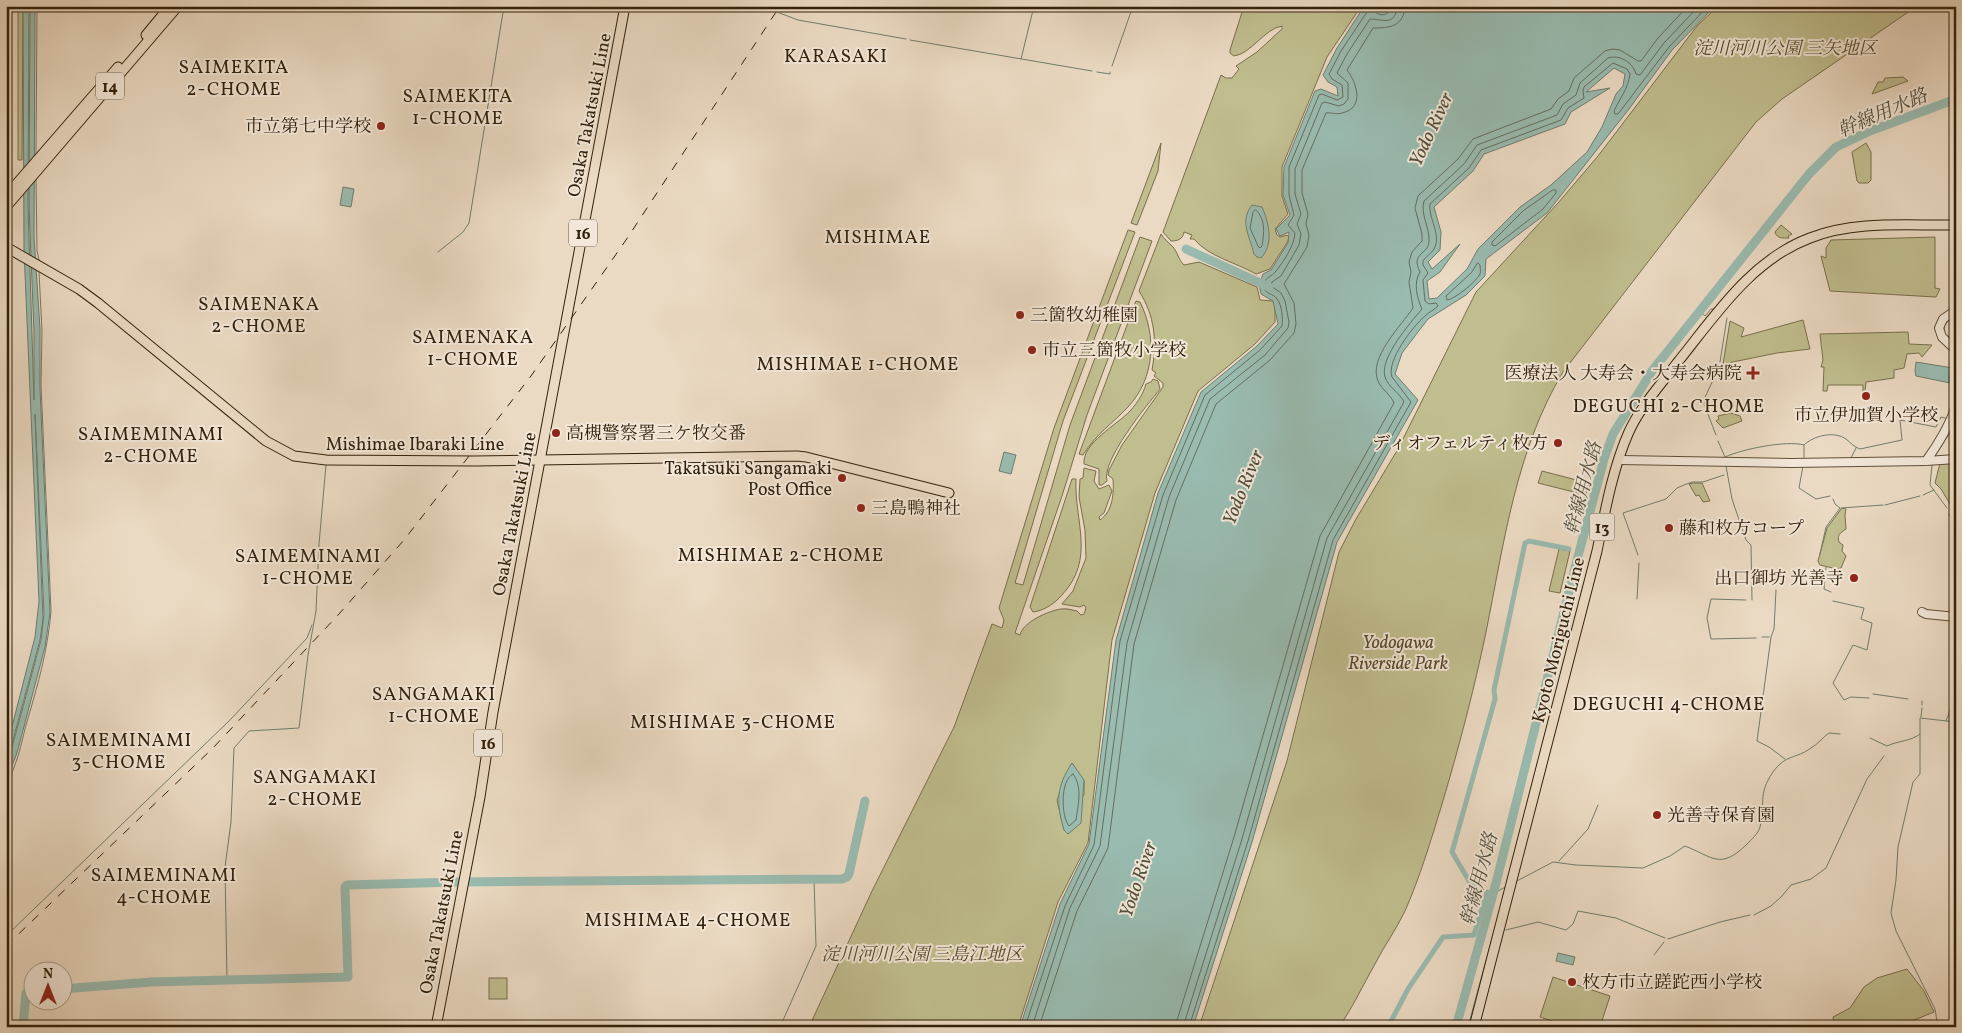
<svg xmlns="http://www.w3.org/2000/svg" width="1962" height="1033" font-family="Vollkorn,'Noto Serif JP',serif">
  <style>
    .green { fill: #c0bd8e; stroke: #796f4c; fill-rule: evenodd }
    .water { fill: #99bbb0; stroke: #707d6e; fill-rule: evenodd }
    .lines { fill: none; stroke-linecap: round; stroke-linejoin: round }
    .shore { stroke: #666e5d; stroke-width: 1 }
    .stream { stroke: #707d6e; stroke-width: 1 }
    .canal { stroke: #99bbb0; stroke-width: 5 }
    .river { stroke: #99bbb0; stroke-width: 9 }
    .minor-casing { stroke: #604f38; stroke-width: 10 }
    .major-casing { stroke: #32210a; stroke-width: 11 }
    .minor { stroke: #f2e7d8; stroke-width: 8 }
    .major { stroke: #ebdac3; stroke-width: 9 }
    .rail { stroke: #32210a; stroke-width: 1; stroke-dasharray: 9 9; stroke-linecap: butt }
    .poi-dot { fill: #8f2418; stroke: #f2e7d8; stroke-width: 2 }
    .labels { text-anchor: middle; stroke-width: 4; stroke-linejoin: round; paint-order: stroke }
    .shield { fill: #f2e7d8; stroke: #6c5c48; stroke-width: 1 }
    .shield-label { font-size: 16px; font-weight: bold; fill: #32210a }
    .park-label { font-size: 18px; font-style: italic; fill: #56482b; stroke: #f2e7d8 }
    .street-label { font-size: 18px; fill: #32210a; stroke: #f2e7d8 }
    .poi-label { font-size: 18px; fill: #32210a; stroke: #f2e7d8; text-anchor: start }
    .neighbourhood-label { font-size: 19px; letter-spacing: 1px; fill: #32210a; stroke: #f2e7d8 }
    .water-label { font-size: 19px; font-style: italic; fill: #514f3c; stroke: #f2e7d8 }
  </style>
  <rect width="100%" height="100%" fill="#ebdac3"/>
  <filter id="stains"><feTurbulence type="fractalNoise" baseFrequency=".004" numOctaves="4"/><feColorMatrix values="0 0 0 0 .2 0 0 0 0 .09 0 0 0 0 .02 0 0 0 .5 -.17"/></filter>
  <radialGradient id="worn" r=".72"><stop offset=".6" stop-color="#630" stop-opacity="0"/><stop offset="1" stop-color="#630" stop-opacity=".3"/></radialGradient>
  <g class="green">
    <polygon points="18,6 23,6 22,160 18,160"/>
    <path d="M1244,6H1365L1360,8L1327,57L1282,167V196L1288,214L1275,229L1277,235L1280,237L1287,235L1289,237L1288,241L1270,269L1256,274C1235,262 1209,257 1194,239H1190L1192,235L1184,232C1183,239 1178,241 1171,241L1163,232L1221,75L1226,78H1232L1239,69L1236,66L1257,52L1282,29V26C1264,29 1251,54 1234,56L1230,53V50Z"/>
    <path d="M1718,6H1917L1782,99L1756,122L1563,372C1516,450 1504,543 1486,632C1474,690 1459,747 1442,804C1431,840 1420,877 1405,911C1396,930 1384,946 1375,964C1363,985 1353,1007 1339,1027H1199L1287,761L1339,552L1356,519L1398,449L1476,292L1558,203L1598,156L1697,26Z"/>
    <polygon points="1903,77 1908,81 1872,94 1878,82 1883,82 1885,78"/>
    <polygon points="1161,143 1158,171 1137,225 1131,223"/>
    <polygon points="1866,143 1871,152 1871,180 1868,183 1859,183 1857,181 1852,152"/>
    <path d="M1781,225L1792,234L1788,236L1789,238C1783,238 1777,239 1775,232Z"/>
    <path d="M1128,230L1135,232L1063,421L1015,583L1023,585L1070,425L1140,237L1152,241L1087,415L1062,496L1015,633L1020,635C1023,622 1048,611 1061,609C1066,608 1072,610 1077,611L1081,615L1084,614L1086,608L1084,605L1080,607L1062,604L1073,591L1086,558L1085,530L1079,497L1080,479L1083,478L1084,468L1096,471L1094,481L1099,489L1109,485L1112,491L1104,513L1099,517L1100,520C1113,511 1114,493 1113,479L1108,475L1109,470L1122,445L1163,387V383L1154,376L1156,373L1152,370C1157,341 1155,316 1139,291L1161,234C1164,239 1169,243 1173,247C1178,253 1178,259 1184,265L1199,262L1257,287L1260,300L1273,301L1275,306V322L1255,344L1198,391L1155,493L1112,640L1088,843L1058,902L1018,1027H809L872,891L954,727L992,624L1002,628L1004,620L999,608L1054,428ZM1072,763L1084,781V794L1064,830L1057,800Z"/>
    <polygon points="1935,237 1935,288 1940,289 1936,297 1830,291 1821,256 1826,258 1826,248 1831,240"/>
    <path d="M1136,301L1140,302C1157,336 1155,378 1128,407C1112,424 1096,434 1083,455L1079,454Z"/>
    <polygon points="1803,320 1810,349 1777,353 1723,364 1730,321 1744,328 1741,337"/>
    <polygon points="1908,332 1909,344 1932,345 1922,357 1919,353 1907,354 1904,368 1894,370 1894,378 1866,382 1865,391 1863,392 1863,385 1828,385 1827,391 1823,391 1824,367 1821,367 1823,360 1820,334"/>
    <path d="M1153,379L1158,381L1160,389C1147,405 1101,461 1107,481L1102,485H1099V469L1084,464C1082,443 1117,425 1130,411C1138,402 1143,394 1146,384L1151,382Z"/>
    <polygon points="1731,413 1740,416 1742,421 1723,428 1716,421 1719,419 1718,416"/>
    <polygon points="1956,461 1956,514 1941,489 1935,483 1940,463"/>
    <polygon points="1542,471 1588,483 1586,495 1538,483"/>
    <path d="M1072,479H1076C1074,522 1096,558 1062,595C1055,603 1044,611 1033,612L1030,607Z"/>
    <polygon points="1693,483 1702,483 1710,501 1703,502 1699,495 1696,496 1689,484"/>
    <path d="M1844,508L1846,509L1845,515L1846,529C1840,533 1837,535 1839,542L1843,545L1842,551L1846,556L1841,568L1837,569L1820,565L1818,561L1827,528L1841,509Z"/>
    <polygon points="1559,549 1570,551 1560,593 1549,591"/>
    <polygon points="1907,969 1924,991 1934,1012 1897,1027 1835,1027 1833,1017 1850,1008 1864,987 1877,978"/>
    <polygon points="1553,977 1610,996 1601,1024 1598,1027 1570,1027 1540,1017"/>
    <rect x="489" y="978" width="18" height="21"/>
  </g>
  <g class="water">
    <polygon points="23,6 29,6 28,206 34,400 34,332 29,206 30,6 35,6 34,237 40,329 40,389 50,613 45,647 17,753 6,781 6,770 41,640 44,614 35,414 43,619 40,640 6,766 6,750 35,637 39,601 24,250"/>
    <path d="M1387,6H1715L1672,50L1629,109L1547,213L1486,259L1485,276L1466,295L1428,319L1402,353L1395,374L1418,400L1337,542L1252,842L1193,1027H1020L1060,904L1089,844L1116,640L1158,493L1201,392L1257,346L1278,324L1273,301L1261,294L1259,285L1263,274L1271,270L1288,243L1289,232L1280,236L1276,229L1290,215L1283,195L1284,167L1315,91L1321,89L1338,96L1337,87L1328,82L1323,75L1337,48L1363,8L1369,7L1385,10ZM1614,68L1625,74L1623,86L1616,94L1602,127L1587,152L1551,185L1520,207L1478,249L1467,269L1437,298L1429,299L1427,281L1440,272L1460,244L1432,269L1428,262L1440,250L1441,232L1434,207L1473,171L1484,154L1565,124L1571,112L1610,88L1586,92Z"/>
    <polygon points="343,187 354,189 351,207 340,205"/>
    <path d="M1252,205L1262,207C1269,223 1274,244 1261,258L1257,257L1254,254C1250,236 1239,222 1252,205Z"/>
    <polygon points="1916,362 1953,368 1949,377 1950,383 1916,376 1915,371"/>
    <polygon points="1004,452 1016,455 1011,474 999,471"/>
    <path d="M1072,763L1084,780L1081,823L1068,834L1064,830C1056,803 1056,787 1072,763Z"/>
    <polygon points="1558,953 1575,957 1573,965 1556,961"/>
  </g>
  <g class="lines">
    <g class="shore">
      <polygon points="1553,190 1556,190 1556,193 1543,209 1495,246 1492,245 1492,242 1523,211"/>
      <path d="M1256,210C1266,220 1264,233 1262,246L1260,248L1258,246L1250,228L1253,212Z"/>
      <path d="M1478,263L1480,265C1480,268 1481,271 1480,274C1476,282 1455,299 1447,300L1446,296L1471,273Z"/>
      <path d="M1073,774C1083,787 1078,805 1076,820L1069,826C1061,816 1060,780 1073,774Z"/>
      <path d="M1025,1027L1065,906L1094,845L1120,641L1163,495L1205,395L1260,350L1282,326C1283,318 1282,305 1277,299C1274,293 1264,295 1264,286C1264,277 1272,277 1276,271C1284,261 1294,246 1295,233L1288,225L1294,215L1289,195V167L1319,95L1322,94L1337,100L1343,97L1342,85L1332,79L1329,74L1341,51L1369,9L1372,8C1376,15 1383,17 1389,12L1391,6"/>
      <path d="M1032,1027L1070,908L1100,846L1127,643L1169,497L1210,399L1265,355L1288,328L1289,322L1285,301L1281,293L1271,286L1272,282L1281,276L1299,245L1301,234L1297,224L1301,214L1295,194V169L1322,103L1325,102L1339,106L1344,104L1348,99V83L1337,73L1347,54L1370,19C1382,19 1396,27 1397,6"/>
      <path d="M1039,1027L1077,911L1108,848L1134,644L1176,500L1216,404L1270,360L1294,333L1296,324L1294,303L1284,284L1307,247L1309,235L1306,224L1308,214L1302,193V170L1326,113C1331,112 1336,115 1342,113C1365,108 1357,83 1347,70L1373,28C1389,28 1404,27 1405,6"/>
      <path d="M1175,1027L1234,837L1320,536L1394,403C1391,395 1382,390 1378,381C1368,358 1401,326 1413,308L1409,282L1411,272L1409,262L1412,252L1422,241V234L1415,208L1418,196L1458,159L1473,139L1551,109L1558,99L1569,91L1574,78L1605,51L1612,49L1620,50L1638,61H1641L1658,38L1688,6"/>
      <path d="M1183,1027L1242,839L1327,538L1404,402C1400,393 1388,387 1385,377C1379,358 1411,322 1422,309C1417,298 1413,283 1420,272C1410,252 1429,255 1429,241C1430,228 1420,214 1424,201L1464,164L1477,145L1557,115L1563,104L1576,95L1580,83L1608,58C1620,54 1633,63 1636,74L1640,75L1664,43L1699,6"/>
      <path d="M1189,1027L1248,841L1333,540L1411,402L1392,377C1386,361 1413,326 1425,316C1429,312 1434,310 1438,306L1436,303L1429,304L1425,301L1423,280L1428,273L1423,265V261C1426,256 1432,253 1434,249C1442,235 1428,218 1430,204L1469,168L1481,150L1561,120L1568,108L1584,98L1583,91L1584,87L1613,63L1627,69L1630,74C1628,89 1620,98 1614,111L1615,114H1618L1669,47L1708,6"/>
    </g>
    <g class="stream">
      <polyline points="761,6 798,20 906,39"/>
      <polyline points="910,40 1092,71"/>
      <polyline points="1021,59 1034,6"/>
      <polyline points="1112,66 1133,6"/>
      <polyline points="1097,72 1110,74 1110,72"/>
      <polyline points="36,155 37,6"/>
      <polyline points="36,177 37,251 39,260"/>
      <polyline points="438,252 463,232 469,223 504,6"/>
      <polyline points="1699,311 1705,316 1711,309 1714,309"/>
      <polyline points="1945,334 1944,326 1951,318"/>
      <polyline points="1720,362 1727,318"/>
      <polyline points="1716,435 1704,404 1705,397 1718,370"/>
      <polyline points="1956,438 1956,444"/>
      <path d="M1718,441L1725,457C1743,449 1786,440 1804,445"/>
      <path d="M1804,445C1814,435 1835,431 1846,439C1851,443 1854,447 1860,449L1902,440L1900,420L1936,427L1941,417L1949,419"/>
      <polyline points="1935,456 1949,434 1956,418"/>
      <polyline points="1851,458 1856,448"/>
      <polyline points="1804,459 1804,446"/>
      <polyline points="1932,465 1930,485 1947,508"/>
      <polyline points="1726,466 1732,499 1746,540 1751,545 1752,600"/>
      <polyline points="1803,466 1799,488 1816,499 1830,496"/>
      <polyline points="1923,495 1934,490"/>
      <polyline points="1885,505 1920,496"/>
      <polyline points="1841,508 1883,505"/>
      <path d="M1949,514C1961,537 1955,588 1953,614"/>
      <polyline points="1578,552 1579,552"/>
      <polyline points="1820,554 1826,527 1840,508 1835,504 1833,499"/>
      <polyline points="1638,555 1623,513 1666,499 1677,488 1684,485 1692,482 1703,482 1724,475"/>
      <polyline points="1826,567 1824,589 1831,592"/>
      <polyline points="1776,590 1774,629 1771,637 1757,741 1769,747 1785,759"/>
      <polyline points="1637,599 1639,563"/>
      <polyline points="1746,600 1711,599 1707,618 1711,639 1756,638"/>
      <polyline points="1833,601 1864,608 1861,619 1872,623 1867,650 1853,645 1833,683 1844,700 1851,697 1869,698"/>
      <polyline points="1953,620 1956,633"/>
      <polyline points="1762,637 1769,637"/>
      <polyline points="1873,694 1908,699"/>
      <polyline points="1922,705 1922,701"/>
      <polyline points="1921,717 1922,708"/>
      <polyline points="1946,721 1956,695"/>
      <path d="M1870,738L1887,746C1897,741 1912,741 1920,734"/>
      <path d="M6,784C17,766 21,745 26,725C37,688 48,650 51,611L41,385L42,331L39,272"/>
      <polyline points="1559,861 1588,829 1598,805"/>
      <path d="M1515,882L1553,862L1576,865L1643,868L1670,856L1685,846C1713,857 1720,870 1746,845C1752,839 1758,834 1760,827C1766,804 1757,795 1773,772C1786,754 1796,759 1811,748C1818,744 1822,738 1829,733L1840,734"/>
      <polyline points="1493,894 1507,886"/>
      <polyline points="1754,915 1771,906 1782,896 1791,885 1811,879 1826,868 1867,779 1884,756"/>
      <polyline points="1506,930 1538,922 1566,930 1573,924 1578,911 1616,918 1665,938"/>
      <polyline points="6,936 229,721 307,638 312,625"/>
      <polyline points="1668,939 1720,922 1750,915"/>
      <polyline points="1654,955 1664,942"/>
      <polyline points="227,980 225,867 231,822 234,748 249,731 299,728 308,655 316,611 319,544 326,465"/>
      <polyline points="780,1027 816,946 814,879"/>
      <polyline points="1468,1027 1495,927"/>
      <polyline points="1938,1027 1935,1009 1896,931 1891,913 1896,880 1898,847 1913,782 1920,774 1920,718 1956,722"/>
    </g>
    <g class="canal">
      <polyline points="1484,879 1472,886 1452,852 1495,699 1494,690 1525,543 1529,541 1569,549"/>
      <polyline points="1388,1027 1408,989 1443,937 1474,935 1487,892 1493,894"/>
    </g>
    <g class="river">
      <polyline points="1186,249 1269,287"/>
      <polyline points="62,989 151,982 348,977 345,887 347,885 457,882 842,879 847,877 849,874 865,801"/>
      <polyline points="23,1027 26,993 32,991"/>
      <polyline points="1456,1027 1495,887 1577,560 1604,459 1613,434 1652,371 1809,174 1836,147 1870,131 1956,99"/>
    </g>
    <g class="minor-casing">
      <g id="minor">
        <polyline points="1956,310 1943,319 1939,328 1942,337 1956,350"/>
        <polyline points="6,456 6,473"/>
        <polyline points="1620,460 1791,463 1926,461 1956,459"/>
        <path d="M1926,461C1939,443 1949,427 1956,406"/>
        <polyline points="1922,612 1926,614 1956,617"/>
      </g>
    </g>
    <g class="major-casing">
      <g id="major">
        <polyline points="146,35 170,6"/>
        <polyline points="6,196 118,67"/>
        <polyline points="6,207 178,6"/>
        <polyline points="6,247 79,289 98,303 266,441 294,456 326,460 475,461 797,456 806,457 949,493"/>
        <polyline points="436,1027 480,797 493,712 625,6"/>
        <path d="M1474,1027L1597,551C1605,512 1612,471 1628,434C1639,408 1660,386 1677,363C1715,316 1751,260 1810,238C1856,220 1908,226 1956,225"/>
      </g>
    </g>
    <use href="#minor" class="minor"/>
    <use href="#major" class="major"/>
    <polyline class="rail" points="6,946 212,749 339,614 404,540 531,376 626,240 780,6"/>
  </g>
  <g class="poi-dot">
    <circle cx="381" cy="126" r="5"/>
    <circle cx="1020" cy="315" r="5"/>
    <circle cx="1032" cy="350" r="5"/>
    <path d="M1750.5 365.5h5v5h5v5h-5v5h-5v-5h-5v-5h5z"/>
    <circle cx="1866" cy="396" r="5"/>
    <circle cx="556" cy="433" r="5"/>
    <circle cx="1558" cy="443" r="5"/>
    <circle cx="842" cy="478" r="5"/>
    <circle cx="861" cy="508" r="5"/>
    <circle cx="1669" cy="528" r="5"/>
    <circle cx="1854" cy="578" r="5"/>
    <circle cx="1657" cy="815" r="5"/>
    <circle cx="1572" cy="982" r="5"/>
  </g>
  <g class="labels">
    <g class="shield">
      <rect x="96" y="72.5" width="28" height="27" rx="4"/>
      <rect x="569" y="219.5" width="28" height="27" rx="4"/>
      <rect x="1589.5" y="513.5" width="25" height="27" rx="4"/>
      <rect x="474" y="729.5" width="28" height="27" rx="4"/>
    </g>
    <g class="shield-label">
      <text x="110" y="92">14</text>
      <text x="583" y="239">16</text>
      <text x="1602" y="533">13</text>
      <text x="488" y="749">16</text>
    </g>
    <g class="park-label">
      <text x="1785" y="54">淀川河川公園 三矢地区</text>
      <text x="1398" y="648">Yodogawa<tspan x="1398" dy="21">Riverside Park</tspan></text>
      <text x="922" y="960">淀川河川公園 三島江地区</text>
    </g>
    <g class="street-label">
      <text transform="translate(589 115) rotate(-79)" y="6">Osaka Takatsuki Line</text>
      <text x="415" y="450">Mishimae Ibaraki Line</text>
      <text transform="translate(514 514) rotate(-79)" y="6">Osaka Takatsuki Line</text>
      <text transform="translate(1558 640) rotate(-76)" y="6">Kyoto Moriguchi Line</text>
      <text transform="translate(441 912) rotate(-79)" y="6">Osaka Takatsuki Line</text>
    </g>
    <g class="poi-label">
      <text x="371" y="132" text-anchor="end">市立第七中学校</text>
      <text x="1030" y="321">三箇牧幼稚園</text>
      <text x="1042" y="356">市立三箇牧小学校</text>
      <text x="1742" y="379" text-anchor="end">医療法人 大寿会・大寿会病院</text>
      <text x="1866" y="421" text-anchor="middle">市立伊加賀小学校</text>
      <text x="566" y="439">高槻警察署三ケ牧交番</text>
      <text x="1548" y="449" text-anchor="end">ディオフェルティ枚方</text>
      <text x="832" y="474" text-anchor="end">Takatsuki Sangamaki<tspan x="832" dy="21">Post Office</tspan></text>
      <text x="871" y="514">三島鴨神社</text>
      <text x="1679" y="534">藤和枚方コープ</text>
      <text x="1844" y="584" text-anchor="end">出口御坊 光善寺</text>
      <text x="1667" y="821">光善寺保育園</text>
      <text x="1582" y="988">枚方市立蹉跎西小学校</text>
    </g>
    <g class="neighbourhood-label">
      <text x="836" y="62">KARASAKI</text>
      <text x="234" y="73">SAIMEKITA<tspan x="234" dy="22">2-CHOME</tspan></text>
      <text x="458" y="102">SAIMEKITA<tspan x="458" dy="22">1-CHOME</tspan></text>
      <text x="878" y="243">MISHIMAE</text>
      <text x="259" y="310">SAIMENAKA<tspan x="259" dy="22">2-CHOME</tspan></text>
      <text x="473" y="343">SAIMENAKA<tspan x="473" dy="22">1-CHOME</tspan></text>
      <text x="858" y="370">MISHIMAE 1-CHOME</text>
      <text x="1669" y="412">DEGUCHI 2-CHOME</text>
      <text x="151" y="440">SAIMEMINAMI<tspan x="151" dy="22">2-CHOME</tspan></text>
      <text x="781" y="561">MISHIMAE 2-CHOME</text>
      <text x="308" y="562">SAIMEMINAMI<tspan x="308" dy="22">1-CHOME</tspan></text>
      <text x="434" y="700">SANGAMAKI<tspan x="434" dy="22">1-CHOME</tspan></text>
      <text x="1669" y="710">DEGUCHI 4-CHOME</text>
      <text x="733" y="728">MISHIMAE 3-CHOME</text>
      <text x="119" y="746">SAIMEMINAMI<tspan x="119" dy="22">3-CHOME</tspan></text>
      <text x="315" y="783">SANGAMAKI<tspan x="315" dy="22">2-CHOME</tspan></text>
      <text x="164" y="881">SAIMEMINAMI<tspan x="164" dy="22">4-CHOME</tspan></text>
      <text x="688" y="926">MISHIMAE 4-CHOME</text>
    </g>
    <g class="water-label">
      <text transform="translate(1882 112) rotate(-23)" y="7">幹線用水路</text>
      <text transform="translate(1430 129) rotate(-65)" y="7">Yodo River</text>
      <text transform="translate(1242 487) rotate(-68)" y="7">Yodo River</text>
      <text transform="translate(1582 488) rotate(-75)" y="7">幹線用水路</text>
      <text transform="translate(1137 879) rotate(-71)" y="7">Yodo River</text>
      <text transform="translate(1478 879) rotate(-75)" y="7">幹線用水路</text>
    </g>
  </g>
  <rect width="1962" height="1033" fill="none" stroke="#ebdac3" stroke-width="25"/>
  <rect x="8" y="8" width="1947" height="1018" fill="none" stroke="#32210a" stroke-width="2.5"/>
  <rect x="12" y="12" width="1937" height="1008" fill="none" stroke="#32210a"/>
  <g transform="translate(48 986)"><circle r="24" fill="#f2e7d8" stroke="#a59886"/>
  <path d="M0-4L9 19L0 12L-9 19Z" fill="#8f2418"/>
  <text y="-8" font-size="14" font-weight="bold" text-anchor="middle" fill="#32210a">N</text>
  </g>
  <rect width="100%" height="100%" filter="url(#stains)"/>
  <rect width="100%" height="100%" fill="url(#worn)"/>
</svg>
